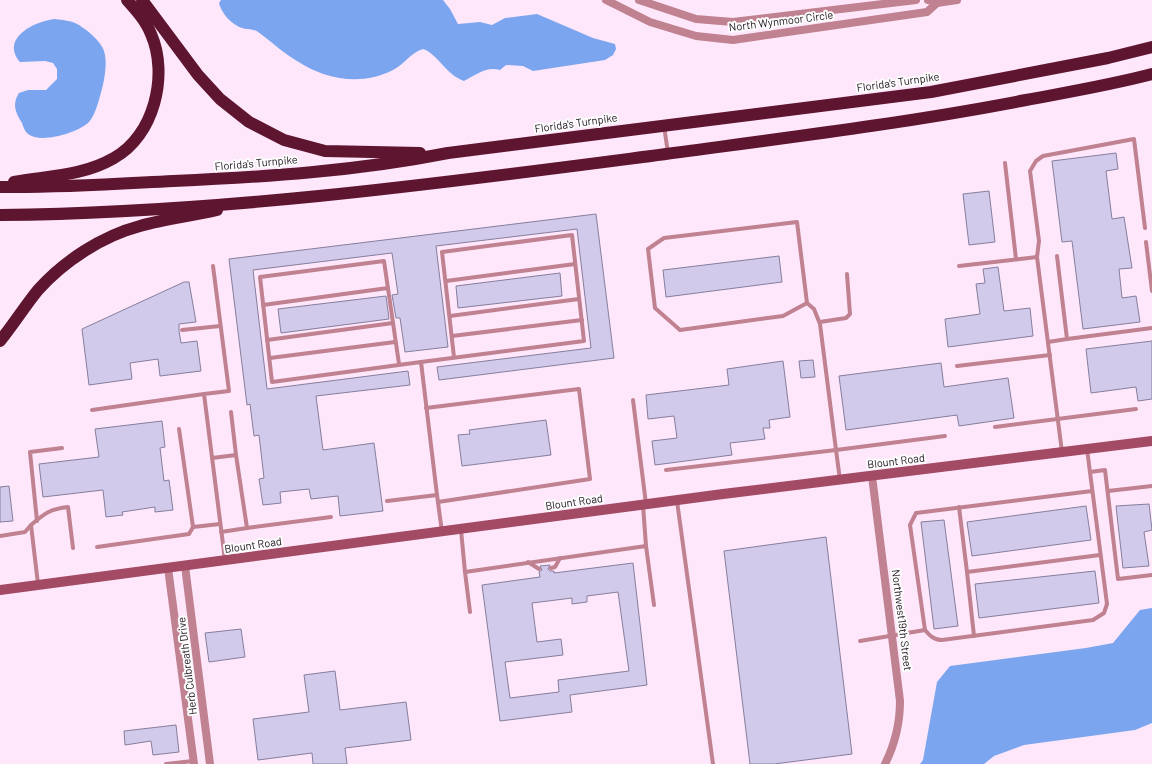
<svg xmlns="http://www.w3.org/2000/svg" width="1152" height="764" font-family="Barlow,sans-serif">
  <style>
    .water { fill: #7ba5ef }
    .building { fill: #d1caea; stroke: #857e9c; fill-rule: evenodd }
    .lines { fill: none; stroke-linecap: round; stroke-linejoin: round }
    .lane { stroke: #c08191; stroke-width: 4 }
    .street { stroke: #c08191; stroke-width: 8 }
    .secondary { stroke: #a34a64; stroke-width: 10 }
    .highway { stroke: #5e1530; stroke-width: 12 }
    .labels { text-anchor: middle; stroke-width: 4; stroke-linejoin: round; paint-order: stroke }
    .street-label { font-size: 11px; fill: #1f151e; stroke: #fcfcfc }
  </style>
  <rect width="100%" height="100%" fill="#fee7fb"/>
  <g class="water">
    <path d="M221,0H443L450,9L458,24L480,22L492,25L505,18L537,14L593,38L615,44L616,49L613,55L605,60L533,71L523,66L506,65L500,70C486,66 476,75 464,81C445,74 438,54 423,49C410,53 405,64 393,70C362,86 326,80 297,61C283,53 271,41 258,32C255,29 250,30 246,29C234,27 222,15 219,3Z"/>
    <path d="M55,19C63,20 73,21 79,25C87,30 101,41 104,51C108,63 104,83 100,96C98,104 94,117 88,123C76,133 41,144 28,134C25,132 23,126 22,123C15,112 12,104 19,93L28,90H46L57,79V69L53,63L45,61L20,62C0,38 35,21 55,19Z"/>
    <polygon points="1152,608 1152,723 1135,730 1024,745 994,756 984,764 920,764 923,760 937,682 950,666 1086,648 1113,643 1140,610"/>
  </g>
  <g class="building">
    <polygon points="1116,153 1118,169 1106,171 1112,219 1124,217 1132,268 1119,269 1122,298 1136,296 1140,322 1083,329 1072,241 1062,242 1052,161"/>
    <polygon points="989,191 995,242 969,245 963,194"/>
    <polygon points="596,214 614,358 439,380 437,367 591,348 577,229 436,246 448,347 405,352 400,318 396,318 392,295 398,294 392,253 253,270 267,389 408,371 410,385 316,396 323,450 374,443 383,511 340,516 338,496 311,499 309,489 280,492 281,503 263,505 259,479 264,478 259,435 254,436 250,404 247,405 229,259"/>
    <polygon points="779,256 782,282 666,297 663,270"/>
    <polygon points="998,267 1004,311 1030,308 1033,336 948,347 945,319 980,314 976,284 985,283 983,269"/>
    <polygon points="560,273 562,296 458,308 456,286"/>
    <polygon points="184,282 189,282 196,322 179,324 179,331 181,343 197,341 201,371 160,376 158,359 130,363 132,379 89,385 82,329"/>
    <polygon points="386,296 389,319 281,333 278,309"/>
    <polygon points="1152,341 1152,399 1138,401 1136,387 1091,393 1086,349"/>
    <polygon points="813,360 815,377 801,378 799,361"/>
    <polygon points="783,361 790,417 769,420 770,428 763,428 765,439 730,443 732,455 655,465 652,441 677,438 674,416 648,419 646,395 729,385 727,369"/>
    <polygon points="941,363 944,387 1008,378 1014,418 959,426 957,415 846,430 839,376"/>
    <polygon points="546,420 551,455 462,466 458,435 470,434 469,430"/>
    <polygon points="162,421 165,447 160,448 164,481 169,480 173,510 155,512 155,507 122,512 123,515 106,517 103,490 43,497 39,464 99,457 95,429"/>
    <polygon points="9,486 13,521 0,522 0,487"/>
    <polygon points="1149,504 1152,530 1144,532 1149,566 1123,568 1116,506"/>
    <polygon points="1086,506 1091,540 972,556 967,522"/>
    <polygon points="944,520 958,626 934,629 921,522"/>
    <polygon points="826,537 852,754 774,764 750,764 724,551"/>
    <path d="M633,563L647,685L570,695L572,712L500,721L482,585L540,577L539,572L542,570L540,566L550,565L548,569L550,571H554V573ZM618,592L629,671L558,680L559,692L510,698L505,662L563,655L561,639L537,642L532,603L572,598V604L587,602V596Z"/>
    <polygon points="1095,571 1099,603 979,618 975,584"/>
    <polygon points="241,629 245,657 209,662 205,633"/>
    <polygon points="335,671 340,710 406,702 411,740 345,748 347,764 313,764 312,753 258,760 253,719 309,712 304,675"/>
    <polygon points="176,725 179,752 153,755 151,741 125,745 124,731"/>
  </g>
  <g class="lines">
    <g class="lane">
      <polyline points="664,126 668,153"/>
      <polyline points="1005,163 1016,259"/>
      <polyline points="1146,242 1152,291"/>
      <polyline points="1037,257 1039,241 1030,171 1036,161 1043,156 1134,139 1145,228"/>
      <polyline points="213,266 229,391 204,394 225,560"/>
      <polyline points="959,266 1037,257 1062,452"/>
      <polyline points="446,281 575,264"/>
      <polyline points="263,305 388,288"/>
      <polyline points="450,316 579,299"/>
      <polyline points="820,322 846,318 850,314 847,274"/>
      <polyline points="182,330 220,326"/>
      <polyline points="452,336 582,320"/>
      <polyline points="1067,339 1152,328"/>
      <polyline points="267,340 393,323"/>
      <polyline points="1048,342 1067,339 1057,256"/>
      <polyline points="270,358 395,342"/>
      <polyline points="421,362 584,341 572,235 442,252 454,357"/>
      <polyline points="399,364 384,261 260,277 272,382 421,362 437,495"/>
      <polyline points="957,366 1050,355"/>
      <polyline points="633,400 646,504"/>
      <polyline points="426,408 579,389 590,479 438,502"/>
      <polyline points="92,410 204,394"/>
      <polyline points="995,427 1136,409"/>
      <polyline points="179,429 193,527 220,524"/>
      <path d="M1087,449L1107,604L1104,613L1093,620L942,640C934,640 930,636 925,630L910,525L916,513L1092,491"/>
      <polyline points="212,458 236,455 231,412"/>
      <polyline points="666,470 836,450 820,324 814,309 807,303 797,222 664,238 648,249 655,308 680,330 783,316 807,303"/>
      <polyline points="1090,472 1105,470 1118,579 1152,575"/>
      <polyline points="840,480 836,450 945,436"/>
      <polyline points="1108,491 1152,486"/>
      <polyline points="387,501 437,495 442,532"/>
      <polyline points="677,501 713,764"/>
      <polyline points="643,505 646,546"/>
      <polyline points="959,507 967,572 1100,555"/>
      <polyline points="37,521 30,452 62,448"/>
      <polyline points="247,528 331,517"/>
      <polyline points="461,530 465,572"/>
      <polyline points="221,532 247,528 236,455"/>
      <polyline points="0,536 25,532 31,525"/>
      <polyline points="97,547 189,534 193,527"/>
      <polyline points="528,562 539,569"/>
      <polyline points="551,568 555,567 560,558"/>
      <polyline points="967,572 974,636"/>
      <path d="M38,584L31,525C45,513 50,509 68,507L73,548"/>
      <polyline points="470,612 465,572 646,546 654,605"/>
      <polyline points="860,641 925,630"/>
      <polyline points="166,764 193,761"/>
    </g>
    <g class="street">
      <polyline points="606,0 650,22 696,36 733,40 927,12 937,3"/>
      <polyline points="639,0 696,19 733,22 916,0"/>
      <polyline points="928,0 937,3 957,0"/>
      <path d="M872,476L900,701C900,723 895,744 885,764"/>
      <polyline points="185,566 210,764"/>
      <polyline points="168,568 194,764"/>
    </g>
    <polyline class="secondary" points="0,590 723,494 1152,441"/>
    <g class="highway">
      <polyline points="142,0 198,75 220,99 249,122 284,140 325,151 420,153"/>
      <path d="M14,182C48,176 83,176 114,158C154,136 169,75 151,34C146,21 136,10 127,0"/>
      <path d="M0,187C58,188 115,184 173,181C265,177 357,171 448,153L931,92L1108,58L1152,47"/>
      <path d="M0,215C218,213 435,184 651,156C776,139 902,124 1026,100C1068,92 1110,85 1152,74"/>
      <path d="M0,341C13,325 25,306 38,290C64,261 102,236 140,226C165,219 192,216 217,210"/>
    </g>
  </g>
  <g class="labels">
    <g class="street-label">
      <text transform="translate(781 21) rotate(-7)" y="4">North Wynmoor Circle</text>
      <text transform="translate(898 82) rotate(-8)" y="4">Florida's Turnpike</text>
      <text transform="translate(576 123) rotate(-8)" y="4">Florida's Turnpike</text>
      <text transform="translate(256 163) rotate(-5)" y="4">Florida's Turnpike</text>
      <text transform="translate(896 461) rotate(-7)" y="4">Blount Road</text>
      <text transform="translate(574 502) rotate(-8)" y="4">Blount Road</text>
      <text transform="translate(253 545) rotate(-8)" y="4">Blount Road</text>
      <text transform="translate(902 620) rotate(83)" y="4">Northwest19th Street</text>
      <text transform="translate(187 666) rotate(-97)" y="4">Herb Culbreath Drive</text>
    </g>
  </g>
</svg>
